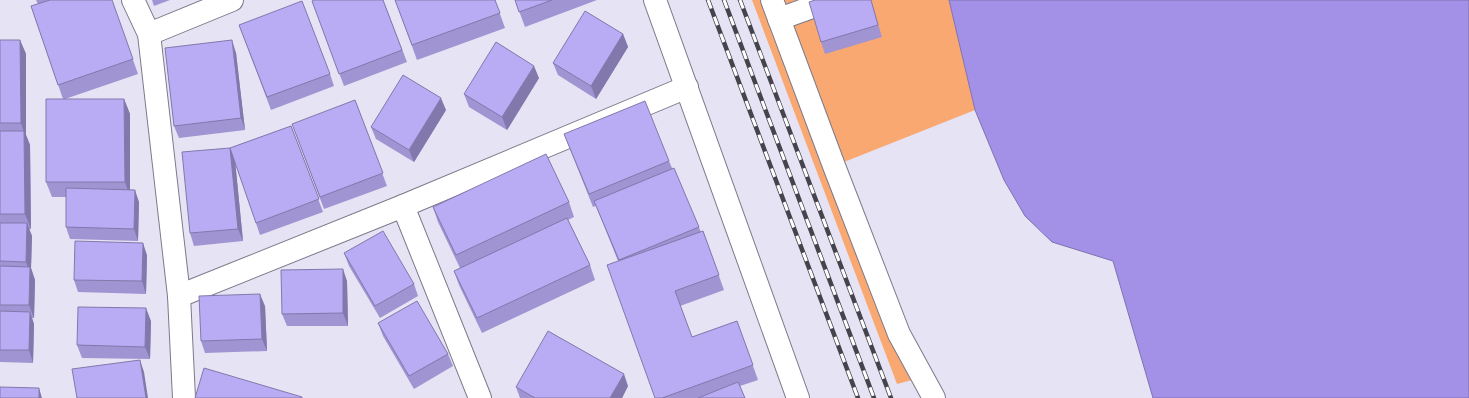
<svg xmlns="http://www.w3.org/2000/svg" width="1469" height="398" font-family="'Noto Serif',serif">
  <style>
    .green { fill: #f9a871 }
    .water { fill: #a390e7; stroke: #7f72b1 }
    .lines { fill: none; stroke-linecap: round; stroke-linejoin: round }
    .minor-casing { stroke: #7c7989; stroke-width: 24 }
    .minor { stroke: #fff; stroke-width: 22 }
    .rail-casing { stroke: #45444d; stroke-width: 4.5 }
    .rail { stroke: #fff; stroke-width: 3; stroke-dasharray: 9; stroke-linecap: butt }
    .wall { fill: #a094d2 }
    .shaded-wall { fill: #8278ab }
    .building { fill: #baacf4; stroke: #8278ab }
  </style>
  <rect width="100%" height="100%" fill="#e5e3f4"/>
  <polygon class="green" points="752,0 949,0 975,110 834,166 923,377 897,384"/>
  <polygon class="water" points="949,0 1469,0 1469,398 1153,398 1113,261 1052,242 1025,216 1004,180 975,110"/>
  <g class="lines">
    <g class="minor-casing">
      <g id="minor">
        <polyline points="133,0 149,34 179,296 184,398"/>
        <polyline points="655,0 798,398"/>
        <polyline points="772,0 834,166 899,334 934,398"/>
        <polyline points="779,19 832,0"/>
        <polyline points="149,34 232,0"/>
        <polyline points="403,206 480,398"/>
        <polyline points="179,296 403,206 687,87"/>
      </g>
    </g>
    <use href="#minor" class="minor"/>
    <g class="rail-casing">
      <g id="rail">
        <polyline points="708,0 858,398"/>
        <polyline points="724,0 874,398"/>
        <polyline points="740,0 891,398"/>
      </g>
    </g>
    <use href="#rail" class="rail"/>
  </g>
  <g class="wall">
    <polygon points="36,0 112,0 138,74 65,99 124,99 130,114 130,190 139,202 138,241 70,239 66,227 66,197 52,197 46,182 63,99 31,6 38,4"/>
    <polygon points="152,0 170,0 154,6"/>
    <polygon points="383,0 407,62 344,86 312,1"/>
    <polygon points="395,0 495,0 505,28 417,60"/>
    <polygon points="515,0 597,0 525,27"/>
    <polygon points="815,0 871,0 882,37 825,54 821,42"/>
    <polygon points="239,25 330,74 334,86 271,110"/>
    <polygon points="623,34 628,47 596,99 558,75 553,63"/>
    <polygon points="0,40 20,40 26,54 26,135 30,145 31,229 29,229 32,236 31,268 35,280 34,318 32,318 34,324 33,363 0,362"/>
    <polygon points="236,53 245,130 179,138 174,126"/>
    <polygon points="539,78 507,130 469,107 464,94"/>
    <polygon points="355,100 387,186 324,209 297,137"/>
    <polygon points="446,110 414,162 376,139 371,127"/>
    <polygon points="291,126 323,212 260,235 235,161 243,241 194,246 190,233 230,148"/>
    <polygon points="564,134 669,161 672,168 701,232 703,231 724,290 680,306 692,337 737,321 758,380 740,386 745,398 655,398 618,261 596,206 593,207"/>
    <polygon points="569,202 574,217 568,220 590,265 595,280 482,333 459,285 454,271 460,268 438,222 433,207"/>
    <polygon points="344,253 414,284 418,296 380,318 349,266"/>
    <polygon points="147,255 146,294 78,292 74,280"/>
    <polygon points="347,281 348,326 287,326 282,314"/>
    <polygon points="265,306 267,351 205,353 201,341"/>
    <polygon points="151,321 150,359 82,358 77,345"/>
    <polygon points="378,323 448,354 453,366 414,389 383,336"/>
    <polygon points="628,386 622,398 520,398 516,387"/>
  </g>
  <g class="shaded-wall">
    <polygon points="623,34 628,47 596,99 591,86"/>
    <polygon points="20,40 26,54 26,135 30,145 31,229 25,214 24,133 21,123"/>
    <polygon points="232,40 236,53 245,130 241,118"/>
    <polygon points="534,66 539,78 507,130 502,117"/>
    <polygon points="441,98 446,110 414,162 409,150"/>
    <polygon points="124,99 130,114 130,197 125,182"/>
    <polygon points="230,148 235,160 243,241 238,229"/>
    <polygon points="135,190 139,202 138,241 134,229"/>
    <polygon points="27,223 32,236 31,268 35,280 34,318 29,305 30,273 26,262"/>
    <polygon points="143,243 147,255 146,294 142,281"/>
    <polygon points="343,269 347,281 348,326 343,313"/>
    <polygon points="260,294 265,306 267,351 262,339"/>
    <polygon points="146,308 151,321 150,359 145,347"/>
    <polygon points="30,312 34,324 33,363 29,350"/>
    <polygon points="140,360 144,372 148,398 146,398"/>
    <polygon points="624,374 628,386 622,398 610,398"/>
    <polygon points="39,388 42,398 39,398"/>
  </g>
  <g class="building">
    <polygon points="50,0 112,0 133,59 58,85 31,6"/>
    <polygon points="314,0 383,0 402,50 339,74 312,1"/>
    <polygon points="395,0 495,0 500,13 412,45"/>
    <polygon points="515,0 552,0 519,12"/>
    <polygon points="815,0 871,0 878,25 821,42 809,2"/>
    <polygon points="302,1 330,74 267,97 239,25"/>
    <polygon points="585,11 623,34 591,86 553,63"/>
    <polygon points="0,40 20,40 21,123 0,123"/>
    <polygon points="232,40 241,118 174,126 165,48"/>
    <polygon points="496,42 534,66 502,117 464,94"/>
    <polygon points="403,75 441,98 409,150 371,127"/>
    <polygon points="46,99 124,99 125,182 46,182"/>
    <polygon points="355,100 383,173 320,197 292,124"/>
    <polygon points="645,101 669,161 589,194 564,134"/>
    <polygon points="291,126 319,199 256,223 230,148 238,229 190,233 182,152 230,148"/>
    <polygon points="0,131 24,131 25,214 0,214"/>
    <polygon points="546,154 569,202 456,255 433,207"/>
    <polygon points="674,168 699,227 619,260 594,201"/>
    <polygon points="66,188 135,190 134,229 66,227"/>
    <polygon points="567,218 590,265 477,318 454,271"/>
    <polygon points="0,223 27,223 26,262 0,261"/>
    <polygon points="383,231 414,284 375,306 344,253"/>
    <polygon points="703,231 719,275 675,291 692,337 737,321 753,365 662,398 655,398 607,265"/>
    <polygon points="75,241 143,243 142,281 74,280"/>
    <polygon points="0,266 30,267 29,305 0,305"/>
    <polygon points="343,269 343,313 282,314 281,270"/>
    <polygon points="260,294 262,339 201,341 199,296"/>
    <polygon points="417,301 448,354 409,376 378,323"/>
    <polygon points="78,307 146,308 145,347 77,345"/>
    <polygon points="0,311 30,312 29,350 0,350"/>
    <polygon points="548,331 624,374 610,398 535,398 516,387"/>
    <polygon points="140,360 146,398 77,398 72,369"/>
    <polygon points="204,368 302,397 302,398 195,398"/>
    <polygon points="738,382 745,398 698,398"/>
    <polygon points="0,387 39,388 39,398 0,398"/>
  </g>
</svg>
